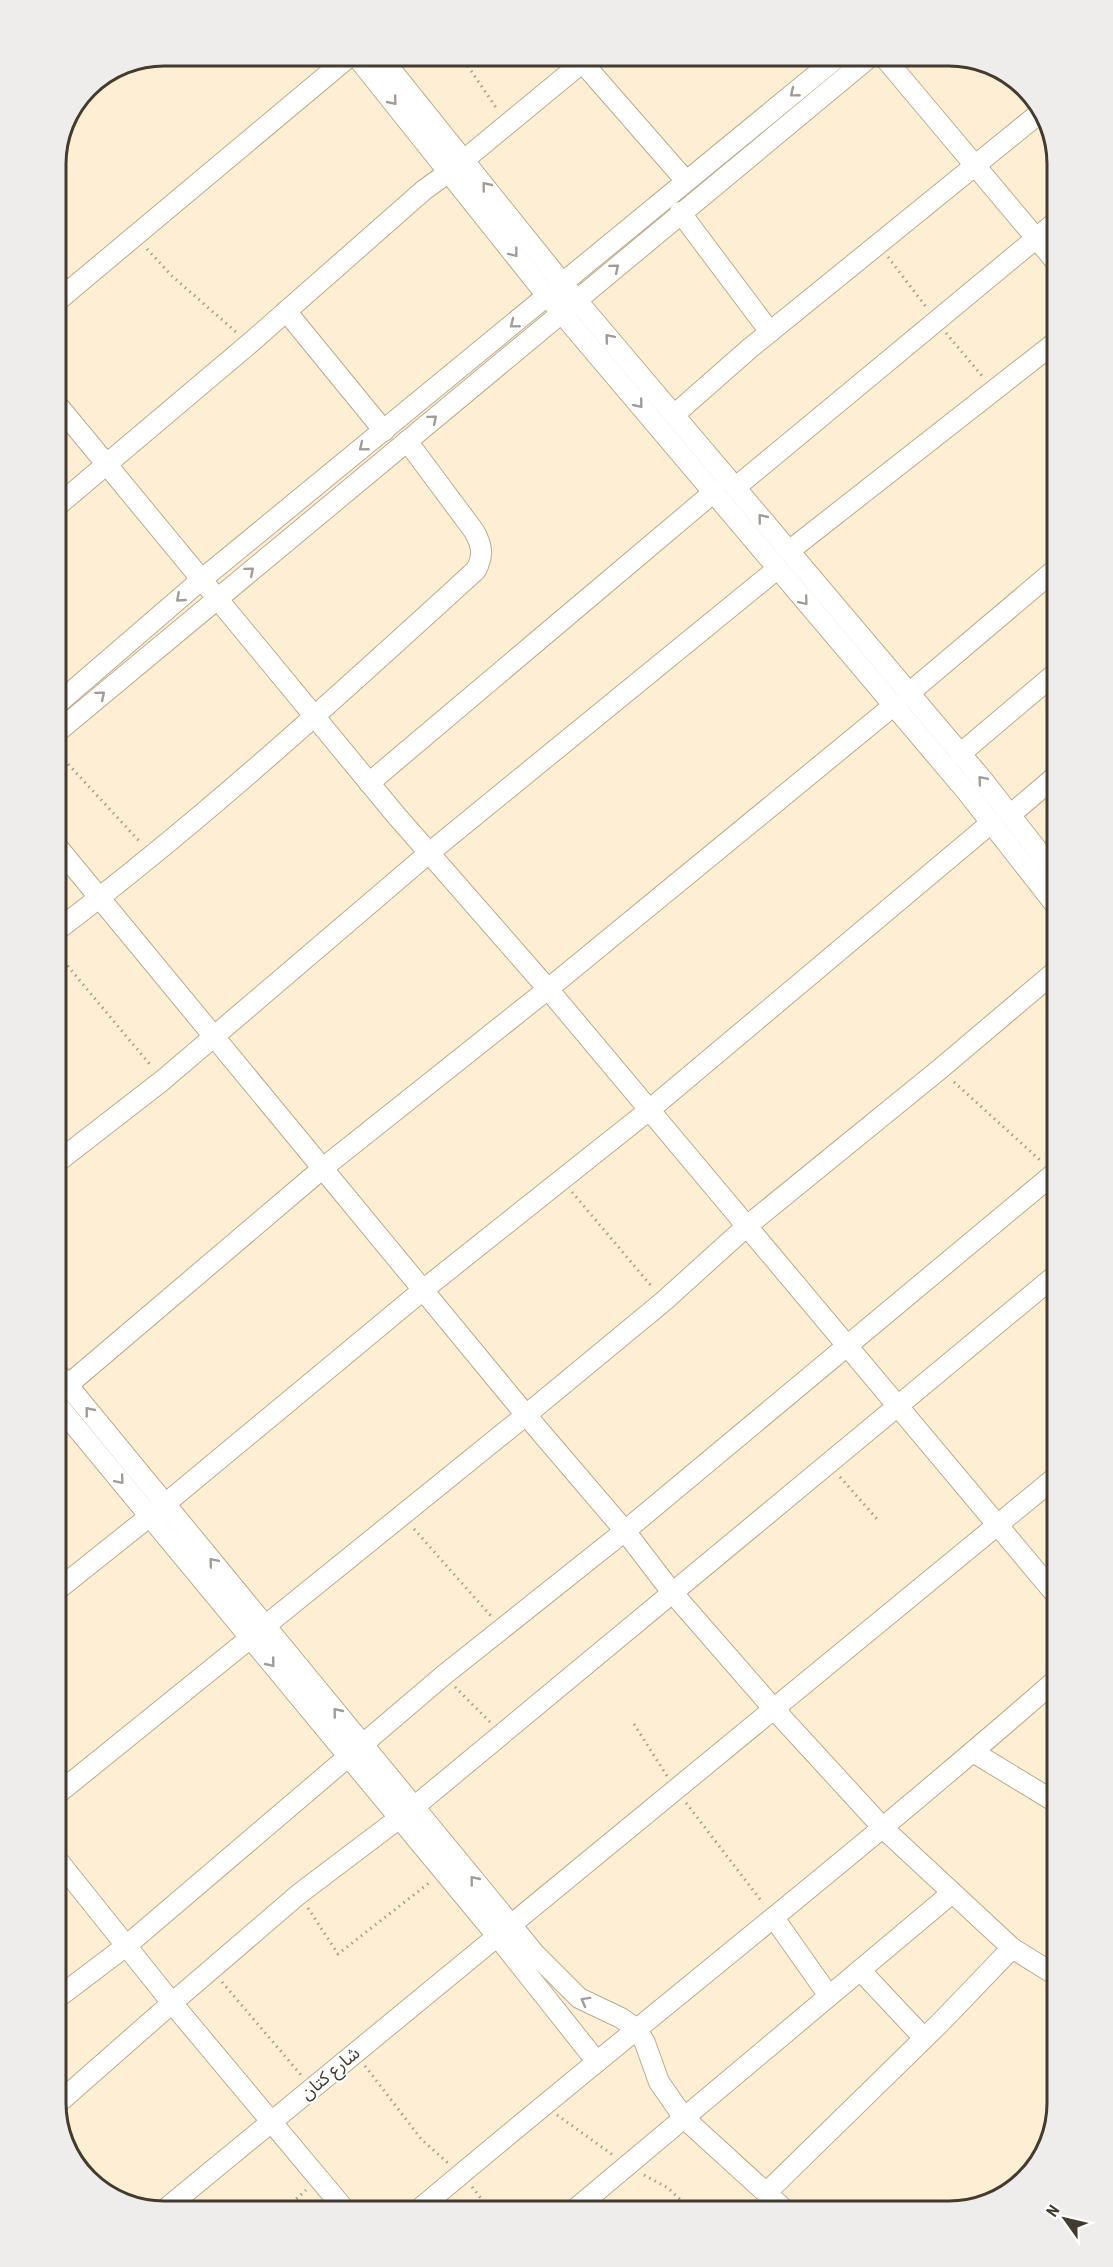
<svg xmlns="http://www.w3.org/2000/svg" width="1113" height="2267" font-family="'Roboto Condensed','Noto Sans Arabic',sans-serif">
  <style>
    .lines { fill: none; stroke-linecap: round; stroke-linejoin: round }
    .street-casing { stroke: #bdaa8c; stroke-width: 22 }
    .path { stroke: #a99d89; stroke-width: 3; stroke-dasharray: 1.5 4.5; stroke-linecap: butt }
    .street { stroke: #fff; stroke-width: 20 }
    .oneway { stroke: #a19d96 }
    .labels { text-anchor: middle; stroke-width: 4.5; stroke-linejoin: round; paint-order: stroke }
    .street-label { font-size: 18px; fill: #433b2e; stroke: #fdfdfd }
    .rim { fill: none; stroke: #433b2e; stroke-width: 3 }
  </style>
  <rect width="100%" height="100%" fill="#fdeed4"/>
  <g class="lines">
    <g class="street-casing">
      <g id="street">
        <polyline points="356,56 548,297 967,792 1057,907"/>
        <polyline points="380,56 563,284 982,779 1057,875"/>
        <polyline points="883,56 1057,263"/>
        <polyline points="582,62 686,181"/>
        <polyline points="464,160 590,56"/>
        <polyline points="680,212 770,332"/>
        <polyline points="56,302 350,56"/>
        <polyline points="286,311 384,431"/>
        <polyline points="56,403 395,814 548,989 1057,1596"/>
        <polyline points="674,415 749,349 1041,112"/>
        <polyline points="736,487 1057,221"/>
        <polyline points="56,507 249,344 424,190 449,172"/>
        <polyline points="789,551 1057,341"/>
        <polyline points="908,694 1057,568"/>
        <polyline points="56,705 201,580 839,56"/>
        <polyline points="56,733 871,56"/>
        <polyline points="960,754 1057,672"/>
        <polyline points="369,783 714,492"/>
        <polyline points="1010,815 1057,775"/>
        <polyline points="56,845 526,1415 625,1531 671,1591 773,1708 884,1829 1012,1948 1057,1976"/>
        <path d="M56,931C203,820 340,694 476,570C484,555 482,545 474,531L407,441"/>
        <polyline points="56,1163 163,1080 429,853 777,569"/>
        <polyline points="56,1371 535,1954 579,1998 621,2018 637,2029 645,2043 659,2082 684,2118 786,2211"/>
        <polyline points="56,1395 323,1168 548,989 893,706"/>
        <polyline points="56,1403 497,1936 597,2062"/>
        <polyline points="56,1591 165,1504 423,1290 648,1111 991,823"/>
        <polyline points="973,1752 1057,1803"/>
        <polyline points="56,1795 526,1415 664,1301 747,1226 940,1069 1057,970"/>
        <polyline points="56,1858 172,2003 299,1894 414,1807 1057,1274"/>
        <polyline points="774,1918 829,1996"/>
        <polyline points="860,1970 924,2038"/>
        <polyline points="56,1999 126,1946 444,1675 625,1531 1057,1171"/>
        <polyline points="56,2105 172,2003 346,2211"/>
        <polyline points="766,2193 940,2023 1012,1948"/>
        <polyline points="163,2211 1057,1476"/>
        <path d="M417,2211C629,2032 848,1862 1057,1679"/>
        <polyline points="573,2211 952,1893"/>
      </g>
    </g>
    <g class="path">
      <polyline points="461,56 497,109"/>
      <polyline points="147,249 172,276 236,332"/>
      <polyline points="888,257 926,307"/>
      <polyline points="946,333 983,377"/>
      <polyline points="56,751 141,843"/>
      <polyline points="56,952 152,1067"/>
      <polyline points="954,1082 1042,1162"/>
      <polyline points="572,1192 653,1288"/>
      <polyline points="840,1477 877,1519"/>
      <polyline points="414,1529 491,1616"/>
      <polyline points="455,1687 491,1723"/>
      <polyline points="634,1724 667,1776"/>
      <polyline points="686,1803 763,1903"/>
      <polyline points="308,1908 338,1954 429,1883"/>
      <polyline points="222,1982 301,2075"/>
      <polyline points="365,2066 422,2140 448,2163"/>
      <polyline points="557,2115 613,2155"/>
      <polyline points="644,2175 668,2188 692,2211"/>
      <polyline points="472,2187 491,2211"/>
      <polyline points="283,2211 306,2190"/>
    </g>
    <use href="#street" class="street"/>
  </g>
  <defs><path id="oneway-chevron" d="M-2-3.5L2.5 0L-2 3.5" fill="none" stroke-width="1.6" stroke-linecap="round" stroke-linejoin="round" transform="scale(1.5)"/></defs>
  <g class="oneway">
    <use href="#oneway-chevron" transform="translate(794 93) rotate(141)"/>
    <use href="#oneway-chevron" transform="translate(393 101) rotate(51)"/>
    <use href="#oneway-chevron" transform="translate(486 186) rotate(-129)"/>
    <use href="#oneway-chevron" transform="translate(514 253) rotate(52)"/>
    <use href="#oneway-chevron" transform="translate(615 268) rotate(-40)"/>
    <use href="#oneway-chevron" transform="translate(514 324) rotate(141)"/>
    <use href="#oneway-chevron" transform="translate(609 338) rotate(-130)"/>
    <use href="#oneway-chevron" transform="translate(639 404) rotate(51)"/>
    <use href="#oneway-chevron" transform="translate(433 419) rotate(-40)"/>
    <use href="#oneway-chevron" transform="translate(363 447) rotate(141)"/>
    <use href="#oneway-chevron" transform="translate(762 518) rotate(-129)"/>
    <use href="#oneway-chevron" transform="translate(250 571) rotate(-40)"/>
    <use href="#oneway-chevron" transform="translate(180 598) rotate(139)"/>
    <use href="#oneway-chevron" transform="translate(804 601) rotate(50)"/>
    <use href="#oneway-chevron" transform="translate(101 695) rotate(-40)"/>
    <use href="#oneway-chevron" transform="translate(982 780) rotate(-130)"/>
    <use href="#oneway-chevron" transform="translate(89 1411) rotate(-129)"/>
    <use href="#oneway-chevron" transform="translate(120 1480) rotate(50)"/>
    <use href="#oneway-chevron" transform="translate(213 1562) rotate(-130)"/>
    <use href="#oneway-chevron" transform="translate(271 1663) rotate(51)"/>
    <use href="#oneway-chevron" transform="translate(337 1712) rotate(-129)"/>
    <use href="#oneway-chevron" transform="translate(474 1880) rotate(-129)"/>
    <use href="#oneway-chevron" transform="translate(585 2001) rotate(-151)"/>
  </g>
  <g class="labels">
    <g class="street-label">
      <text transform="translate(330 2073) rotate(-40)" y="6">شارع كتان</text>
    </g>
  </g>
  <path d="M0 0H1113V2267H0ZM164 66H949A98 98 0 0 1 1047 164V2103A98 98 0 0 1 949 2201H164A98 98 0 0 1 66 2103V164A98 98 0 0 1 164 66Z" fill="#eeedec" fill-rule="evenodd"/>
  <path class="rim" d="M164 66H949A98 98 0 0 1 1047 164V2103A98 98 0 0 1 949 2201H164A98 98 0 0 1 66 2103V164A98 98 0 0 1 164 66Z"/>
  <g transform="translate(1065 2219) rotate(304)" stroke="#fdfdfd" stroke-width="4.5" paint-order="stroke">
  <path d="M0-4.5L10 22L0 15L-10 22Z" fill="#433b2e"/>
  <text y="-9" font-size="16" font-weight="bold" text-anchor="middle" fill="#433b2e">N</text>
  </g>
</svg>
